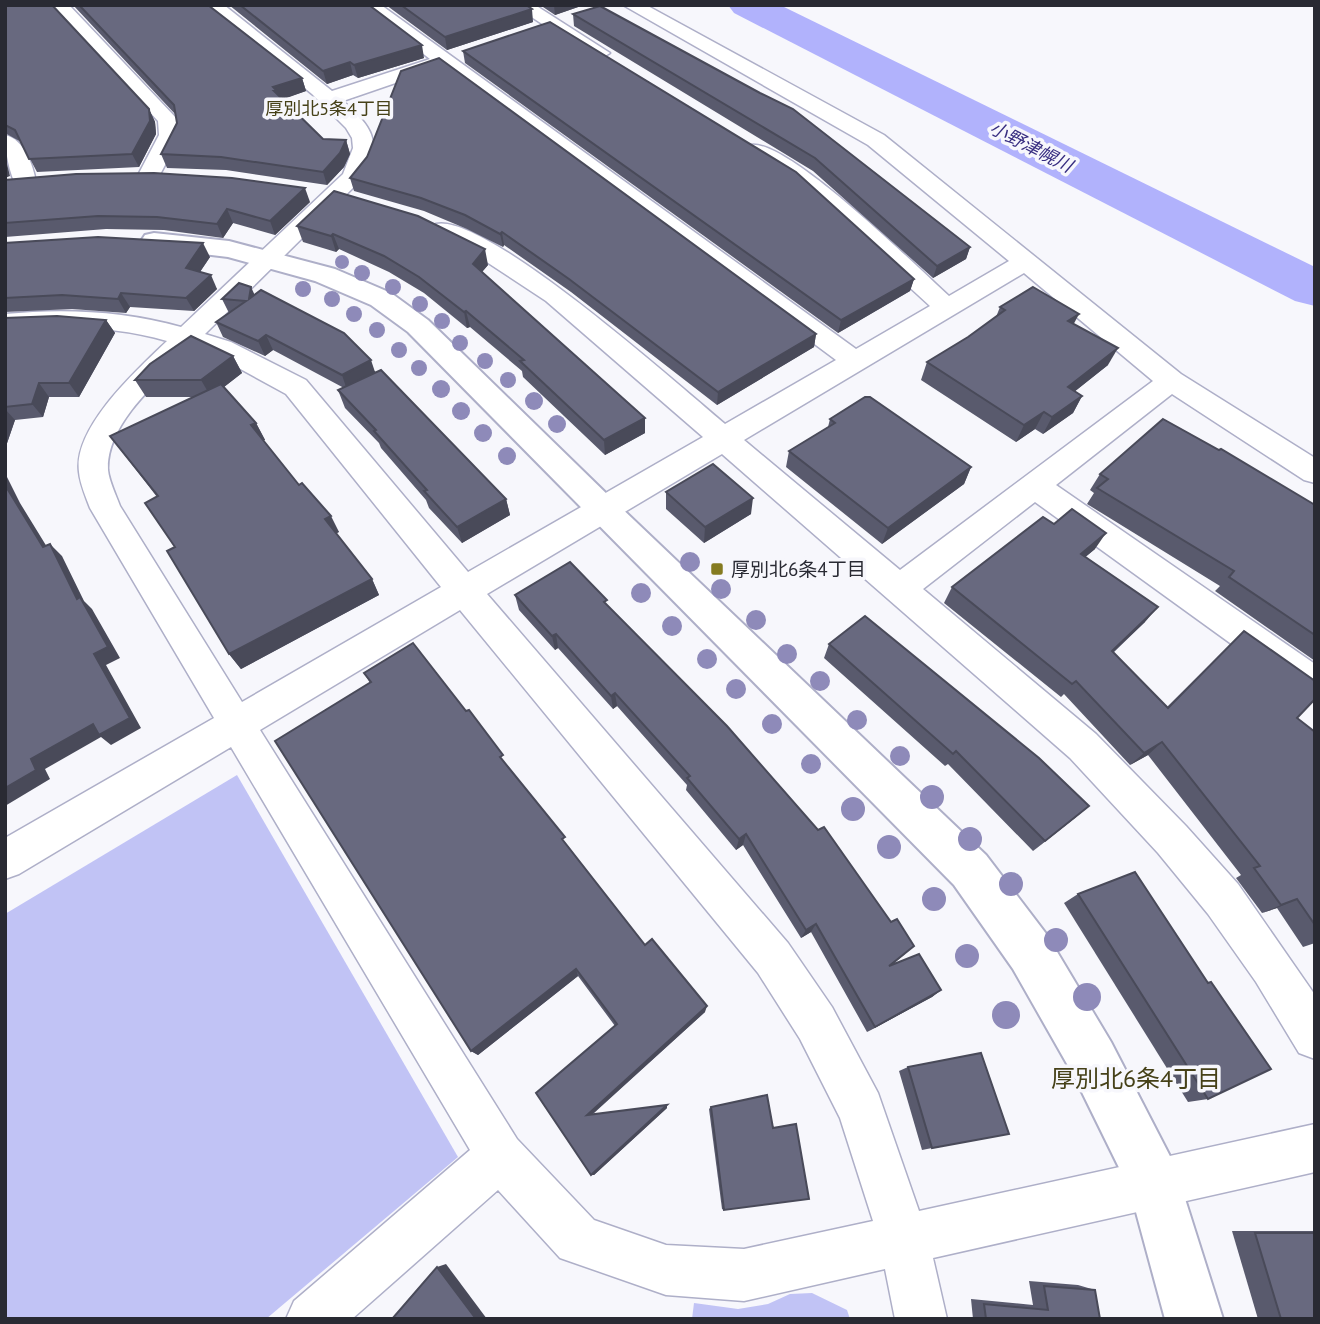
<svg xmlns="http://www.w3.org/2000/svg" width="1320" height="1324" font-family="'PT Sans','Noto Sans JP',sans-serif">
  <style>
    .green { fill: #c1c3f5 }
    .lines { fill: none; stroke-linecap: round; stroke-linejoin: round }
    .river { fill: #b1b2fc; fill-rule: evenodd }
    .minor-casing { stroke: #aeafc8; stroke-width: 3 }
    .tertiary-casing { stroke: #aeafc8; stroke-width: 4 }
    .minor { fill: #fff; fill-rule: evenodd }
    .tertiary { fill: #fff; fill-rule: evenodd }
    .tree { fill: #8e8ab9 }
    .wall { fill: #595a6d }
    .shaded-wall { fill: #494a59 }
    .building { fill: #68697f; stroke: #494a59; stroke-width: 2 }
    .poi-dot { fill: #857b20; stroke: #f7f7fc; stroke-width: 2.5 }
    .labels { text-anchor: middle; stroke-width: 7; stroke-linejoin: round; paint-order: stroke }
    .far-neighbourhood-label { font-size: 18px; fill: #464118; stroke: #f7f7fc }
    .far-water-label { font-size: 18px; font-style: italic; fill: #372d80; stroke: #f7f7fc }
    .poi-label { font-size: 19px; fill: #292a33; stroke: #f7f7fc; text-anchor: start }
    .near-neighbourhood-label { font-size: 24px; fill: #464118; stroke: #f7f7fc }
  </style>
  <rect width="100%" height="100%" fill="#f7f7fc"/>
  <g class="green">
    <polygon points="237,775 458,1157 266,1319 5,1319 5,914"/>
    <polygon points="812,1293 847,1310 850,1319 692,1319 694,1303 738,1309 768,1304 790,1294"/>
  </g>
  <g class="lines">
    <polygon class="river" points="728,5 780,5 1315,267 1315,306 1295,301 734,13"/>
    <g class="minor-casing">
      <g id="minor">
        <polygon points="50,5 69,5 178,120 181,135 156,182 140,182 137,177 159,135 158,121"/>
        <path d="M204,5H224L332,91L430,59L360,5H381L856,349L930,306L796,183L750,155L747,150L750,145C786,137 918,268 949,296L1009,261L868,145L623,5H646L884,135L1181,374L1315,458V483L1304,480L1172,394L1056,485L1315,664V699L1302,695L1035,502L923,589L1096,734L1186,826L1238,884L1315,995V1059L1299,1053L1256,982L1208,914L1158,853L1070,758L722,454L487,594L788,943L832,1007L878,1093L919,1211L1315,1124V1172L933,1258L947,1319H895L885,1269L744,1301L666,1295L560,1258L498,1190L352,1319H286L294,1301L470,1150L231,747L19,874L5,879V838L214,718L90,508C86,497 80,484 79,472C73,427 138,369 167,341C116,326 58,325 5,330V314C64,308 124,311 181,327L343,174L353,148L352,138L346,128L312,94ZM442,67L836,360L725,424C681,387 485,212 436,224L432,229L436,234L473,253L546,301L703,437L468,572L306,380L231,342L205,334L363,178C383,141 372,127 343,101ZM1024,273L1153,381L900,570L744,440ZM192,348L213,354L286,394L441,587L242,702L120,506C116,495 109,481 108,470C106,423 161,378 192,348ZM460,610L758,973L800,1039L840,1118L873,1221L744,1249L666,1245L594,1220L517,1139L260,730Z"/>
        <polygon points="513,5 535,5 610,53 600,59 593,57"/>
        <path d="M5,135C24,139 33,165 36,182L33,187H17C9,174 5,150 5,135Z"/>
      </g>
    </g>
    <g class="tertiary-casing">
      <polygon id="tertiary" points="154,233 229,241 335,269 391,293 428,320 614,501 986,855 1047,935 1111,1042 1174,1164 1223,1319 1165,1319 1130,1190 1075,1078 1013,969 954,885 408,332 371,305 315,281 228,257 145,247 141,241 145,235"/>
    </g>
    <use href="#minor" class="minor"/>
    <use href="#tertiary" class="tertiary"/>
  </g>
  <g class="tree">
    <circle cx="342" cy="262" r="7"/>
    <circle cx="362" cy="273" r="8"/>
    <circle cx="393" cy="287" r="8"/>
    <circle cx="303" cy="289" r="8"/>
    <circle cx="332" cy="299" r="8"/>
    <circle cx="420" cy="304" r="8"/>
    <circle cx="354" cy="314" r="8"/>
    <circle cx="442" cy="321" r="8"/>
    <circle cx="377" cy="330" r="8"/>
    <circle cx="460" cy="343" r="8"/>
    <circle cx="399" cy="350" r="8"/>
    <circle cx="485" cy="361" r="8"/>
    <circle cx="419" cy="368" r="8"/>
    <circle cx="508" cy="380" r="8"/>
    <circle cx="441" cy="389" r="9"/>
    <circle cx="534" cy="401" r="9"/>
    <circle cx="461" cy="411" r="9"/>
    <circle cx="557" cy="424" r="9"/>
    <circle cx="483" cy="433" r="9"/>
    <circle cx="507" cy="456" r="9"/>
    <circle cx="690" cy="562" r="10"/>
    <circle cx="721" cy="589" r="10"/>
    <circle cx="641" cy="593" r="10"/>
    <circle cx="756" cy="620" r="10"/>
    <circle cx="672" cy="626" r="10"/>
    <circle cx="787" cy="654" r="10"/>
    <circle cx="707" cy="659" r="10"/>
    <circle cx="820" cy="681" r="10"/>
    <circle cx="736" cy="689" r="10"/>
    <circle cx="857" cy="720" r="10"/>
    <circle cx="772" cy="724" r="10"/>
    <circle cx="900" cy="756" r="10"/>
    <circle cx="811" cy="764" r="10"/>
    <circle cx="932" cy="797" r="12"/>
    <circle cx="853" cy="809" r="12"/>
    <circle cx="970" cy="839" r="12"/>
    <circle cx="889" cy="847" r="12"/>
    <circle cx="1011" cy="884" r="12"/>
    <circle cx="934" cy="899" r="12"/>
    <circle cx="1056" cy="940" r="12"/>
    <circle cx="967" cy="956" r="12"/>
    <circle cx="1087" cy="997" r="14"/>
    <circle cx="1006" cy="1015" r="14"/>
  </g>
  <g class="wall">
    <polygon points="5,5 149,109 155,122 156,134 139,167 37,172 21,142 5,133"/>
    <polygon points="73,5 208,5 302,78 306,91 282,99 323,139 346,140 350,154 344,167 327,185 226,170 167,168 161,154 177,123 175,114"/>
    <polygon points="229,5 369,5 424,58 358,78 353,75 327,84"/>
    <polygon points="386,5 526,5 533,22 447,50"/>
    <polygon points="540,5 581,5 581,6 555,15"/>
    <polygon points="573,14 760,93 970,247 966,259 933,278 813,171 574,26"/>
    <polygon points="463,51 914,279 910,291 838,333 465,63"/>
    <polygon points="367,157 816,334 814,347 717,405 571,292 504,245 503,247 467,229 424,211 354,191 350,178"/>
    <polygon points="5,180 310,202 275,235 233,223 223,238 164,230 106,229 5,237"/>
    <polygon points="297,226 488,265 482,272 645,433 605,455 523,377 522,371 470,327 467,328 424,293 389,272 339,249 336,252 303,242"/>
    <polygon points="5,243 210,257 200,272 217,289 194,311 130,307 126,313 72,309 5,312"/>
    <polygon points="255,294 376,372 506,499 510,515 462,543 429,508 426,500 381,448 379,443 345,408 338,390 344,388 273,350 265,356 223,337 216,322 229,313 222,299"/>
    <polygon points="1000,307 1074,324 1108,365 1075,391 1082,396 1073,413 1043,434 1035,429 1016,442 921,380 927,362 968,337 996,317"/>
    <polygon points="5,318 106,320 115,333 79,397 49,397 43,417 15,420 5,449"/>
    <polygon points="233,356 242,373 224,387 256,423 265,440 263,440 299,485 339,532 336,533 372,579 379,595 241,669 229,654 175,547 157,497 110,436 193,397 146,397 135,380"/>
    <polygon points="830,419 971,467 964,484 882,544 786,467 789,451 828,427"/>
    <polygon points="1100,474 1315,505 1315,661 1215,591 1220,586 1087,504 1094,493 1090,490"/>
    <polygon points="666,492 751,514 704,543 666,509"/>
    <polygon points="1054,524 1095,549 1085,557 1145,622 1113,653 1167,707 1244,631 1297,718 1315,732 1315,943 1303,947 1277,908 1262,913 1236,878 1241,875 1148,755 1130,765 1064,694 1061,697 944,603 952,587"/>
    <polygon points="515,595 608,606 905,954 892,965 941,990 932,997 867,1032 811,932 801,938 743,845 736,850 686,790 687,785 617,706 613,709 558,648 555,650 519,610"/>
    <polygon points="829,644 1076,817 1033,851 948,764 945,766 824,658"/>
    <polygon points="364,673 507,765 567,845 645,945 705,1012 593,1114 667,1108 594,1175 536,1093 615,1026 578,976 478,1055 471,1051 370,683"/>
    <polygon points="1078,894 1208,983 1208,1099 1188,1102 1064,903"/>
    <polygon points="908,1067 932,1148 922,1150 899,1071"/>
    <polygon points="711,1107 724,1210 722,1209 709,1109"/>
    <polygon points="1232,1231 1315,1231 1315,1319 1258,1319"/>
    <polygon points="1029,1281 1078,1285 1095,1290 1100,1319 973,1319 971,1299 1033,1305"/>
  </g>
  <g class="shaded-wall">
    <polygon points="554,5 581,5 581,6 555,15"/>
    <polygon points="532,9 533,22 447,50 445,37"/>
    <polygon points="422,45 424,58 358,78 354,65"/>
    <polygon points="350,62 353,75 327,84 323,71"/>
    <polygon points="302,78 306,91 281,100 279,105 273,87"/>
    <polygon points="149,109 155,122 156,134 139,167 132,154"/>
    <polygon points="346,140 350,154 344,167 327,185 323,172"/>
    <polygon points="5,156 10,176 5,178"/>
    <polygon points="305,188 310,202 275,235 270,221"/>
    <polygon points="227,209 233,223 223,238 217,224"/>
    <polygon points="502,232 504,245 503,247 500,234"/>
    <polygon points="333,234 339,249 336,252 331,236"/>
    <polygon points="203,243 210,257 193,282 186,268"/>
    <polygon points="970,247 966,259 933,278 937,266"/>
    <polygon points="485,249 488,265 476,279 473,264"/>
    <polygon points="211,275 217,289 194,311 186,298"/>
    <polygon points="914,279 910,291 838,333 841,320"/>
    <polygon points="251,287 258,302 249,299"/>
    <polygon points="121,293 130,307 126,313 118,299"/>
    <polygon points="466,311 470,327 467,328 464,312"/>
    <polygon points="1079,314 1070,331 1068,321"/>
    <polygon points="106,320 115,333 79,397 69,383"/>
    <polygon points="816,334 814,347 717,405 718,392"/>
    <polygon points="266,335 273,350 265,356 258,341"/>
    <polygon points="1118,348 1108,365 1059,404 1068,387"/>
    <polygon points="233,356 242,373 211,397 201,380"/>
    <polygon points="371,360 376,375 347,390 342,375"/>
    <polygon points="39,383 49,397 43,417 32,404"/>
    <polygon points="1082,396 1073,413 1043,434 1052,417"/>
    <polygon points="5,409 15,420 5,449"/>
    <polygon points="1044,412 1035,429 1016,442 1024,425"/>
    <polygon points="645,418 645,433 605,455 604,440"/>
    <polygon points="256,423 265,440 260,442 251,425"/>
    <polygon points="971,467 964,484 882,544 888,528"/>
    <polygon points="5,473 20,503 55,560 43,547 5,485"/>
    <polygon points="753,498 751,514 704,543 705,527"/>
    <polygon points="506,499 510,515 462,543 457,527"/>
    <polygon points="331,516 339,532 333,535 325,519"/>
    <polygon points="1106,533 1095,549 1070,570 1081,554"/>
    <polygon points="50,544 62,556 84,601 92,609 120,658 106,665 141,728 111,745 101,737 45,769 50,779 5,806 5,788 31,759 93,724 94,654 77,599"/>
    <polygon points="372,579 379,595 241,669 229,654"/>
    <polygon points="1158,607 1145,622 1099,665 1112,651"/>
    <polygon points="556,634 558,648 555,650 552,636"/>
    <polygon points="615,693 617,706 613,709 611,696"/>
    <polygon points="1162,742 1148,755 1130,765 1144,753"/>
    <polygon points="1089,806 1076,817 1033,851 1045,841"/>
    <polygon points="746,834 743,845 736,850 739,839"/>
    <polygon points="1297,899 1277,908 1262,913 1281,905"/>
    <polygon points="816,924 811,932 801,938 806,930"/>
    <polygon points="576,969 578,976 478,1055 471,1051"/>
    <polygon points="941,990 932,997 867,1032 875,1027"/>
    <polygon points="707,1006 705,1012 589,1117 587,1115"/>
    <polygon points="667,1105 667,1108 594,1175 591,1175"/>
    <polygon points="446,1264 487,1319 476,1319 437,1267"/>
  </g>
  <g class="building">
    <polygon points="5,5 52,5 149,109 150,121 132,154 29,159 15,130 5,125"/>
    <polygon points="79,5 208,5 302,78 273,87 277,91 274,91 323,139 346,140 340,153 323,172 221,157 161,154 177,123 174,105"/>
    <polygon points="240,5 369,5 422,45 354,65 350,62 323,71"/>
    <polygon points="401,5 526,5 532,9 445,37"/>
    <polygon points="600,6 760,93 793,109 970,247 937,266 815,158 573,14"/>
    <polygon points="550,22 796,172 914,279 841,320 463,51"/>
    <polygon points="439,58 816,334 718,392 569,279 502,232 500,234 465,215 421,198 350,178 367,157 401,71"/>
    <polygon points="154,173 232,178 305,188 270,221 227,209 217,224 157,217 98,216 5,223 5,180 76,174"/>
    <polygon points="334,191 418,216 485,249 473,264 645,418 604,440 520,361 524,360 466,311 464,312 419,277 384,256 333,234 331,236 297,226"/>
    <polygon points="98,237 203,243 186,268 211,275 186,298 121,293 118,299 62,295 5,298 5,243"/>
    <polygon points="239,283 251,287 249,299 261,290 344,333 371,360 342,375 266,335 258,341 216,322 246,301 222,299"/>
    <polygon points="1033,287 1079,314 1068,321 1118,348 1068,387 1082,396 1052,417 1044,412 1024,425 927,362 968,337 1005,310 1000,307"/>
    <polygon points="57,316 106,320 69,383 39,383 32,404 5,407 5,318"/>
    <polygon points="191,336 233,356 201,380 135,380 150,364"/>
    <polygon points="381,370 506,499 457,527 424,491 427,490 374,431 376,430 338,390"/>
    <polygon points="221,384 256,423 251,425 299,485 302,483 331,516 325,519 372,579 229,654 167,551 175,547 145,503 158,496 110,436"/>
    <polygon points="865,397 870,397 971,467 888,528 789,451 835,423 830,419"/>
    <polygon points="1163,419 1219,450 1221,449 1315,505 1315,635 1229,577 1234,571 1097,488 1108,479 1100,474"/>
    <polygon points="713,464 753,498 705,527 666,492"/>
    <polygon points="5,485 43,547 50,544 77,599 80,597 108,647 94,654 130,718 99,735 93,724 31,759 36,770 5,788"/>
    <polygon points="1072,509 1106,533 1081,554 1158,607 1112,651 1168,708 1244,631 1315,681 1315,699 1297,718 1315,732 1315,925 1297,899 1281,905 1254,868 1260,866 1162,742 1144,753 1076,681 1072,684 952,587 1043,517 1054,524"/>
    <polygon points="570,562 607,600 604,602 727,726 818,830 824,827 891,922 897,919 914,946 889,966 919,954 941,990 875,1027 816,924 806,930 746,834 739,839 687,778 690,776 615,693 611,696 556,634 552,636 515,595"/>
    <polygon points="865,616 1039,758 1089,806 1045,841 956,751 953,754 829,644"/>
    <polygon points="413,643 466,711 469,710 503,755 500,757 565,837 562,839 645,945 652,939 707,1006 587,1115 667,1105 591,1175 536,1093 617,1024 576,969 471,1051 275,741 371,682 364,673"/>
    <polygon points="1135,872 1208,983 1211,982 1271,1069 1208,1099 1078,894"/>
    <polygon points="981,1053 1009,1134 932,1148 908,1067"/>
    <polygon points="767,1095 773,1128 796,1124 809,1199 724,1210 711,1107"/>
    <polygon points="1255,1233 1315,1233 1315,1319 1281,1319"/>
    <polygon points="437,1267 476,1319 392,1319"/>
    <polygon points="1044,1286 1095,1290 1100,1319 986,1319 984,1304 1048,1310"/>
  </g>
  <rect class="poi-dot" x="710" y="562" width="14" height="14" rx="3.5"/>
  <g class="labels">
    <g class="far-neighbourhood-label">
      <text x="329" y="115">厚別北5条4丁目</text>
    </g>
    <g class="far-water-label">
      <text transform="translate(1031 147) rotate(27)" y="6">小野津幌川</text>
    </g>
    <g class="poi-label">
      <text x="731" y="576">厚別北6条4丁目</text>
    </g>
    <g class="near-neighbourhood-label">
      <text x="1136" y="1087">厚別北6条4丁目</text>
    </g>
  </g>
  <rect width="1320" height="1324" fill="none" stroke="#292a33" stroke-width="14"/>
</svg>
